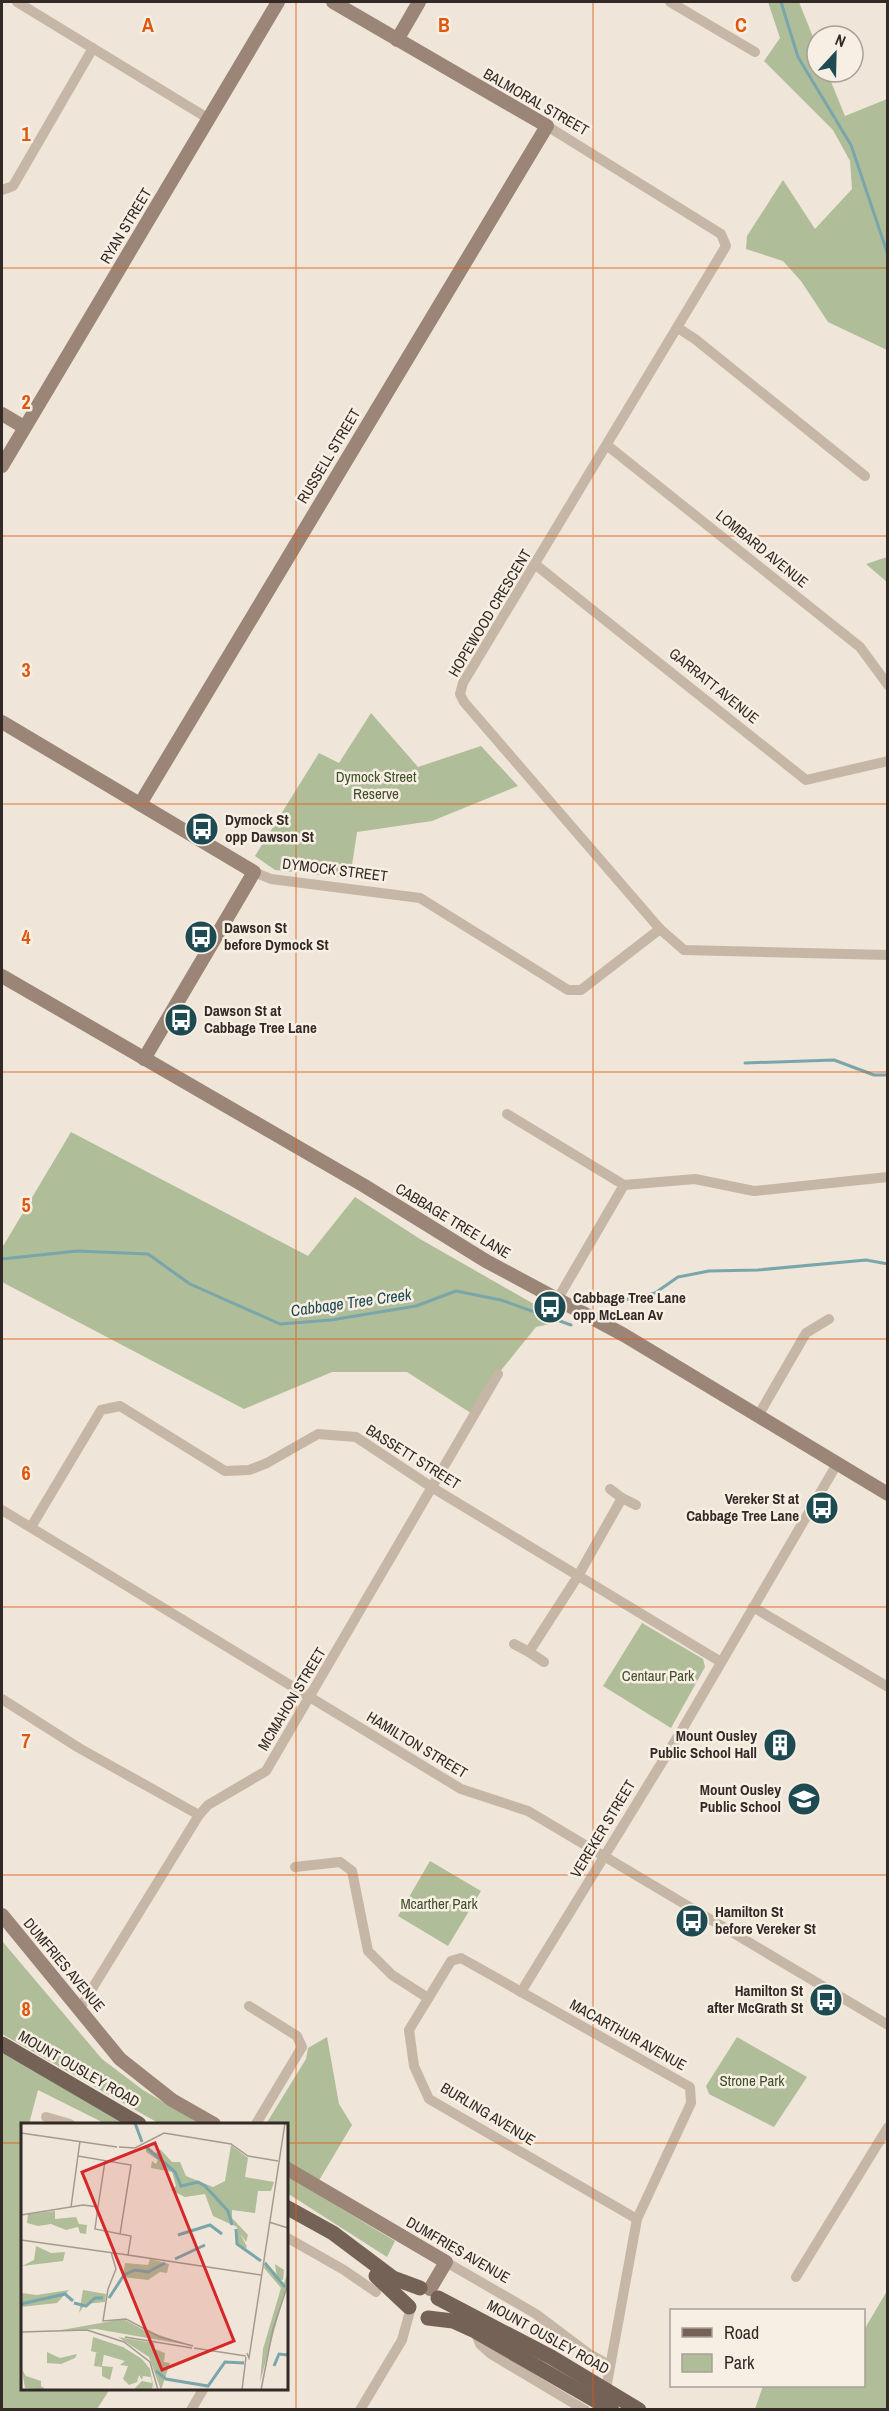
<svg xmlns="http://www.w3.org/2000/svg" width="889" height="2411" font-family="'Archivo Narrow',sans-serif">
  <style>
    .green { fill: #afbd99 }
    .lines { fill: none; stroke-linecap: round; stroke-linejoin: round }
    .stream { stroke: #79a6ab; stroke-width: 3 }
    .street { stroke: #c6b6a5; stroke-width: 10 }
    .secondary { stroke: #9a8577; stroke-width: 14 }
    .primary { stroke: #746257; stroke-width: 15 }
    .grid { fill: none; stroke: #df570d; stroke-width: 1.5; stroke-opacity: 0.55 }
    .labels { text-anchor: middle; stroke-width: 5; stroke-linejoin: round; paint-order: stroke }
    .street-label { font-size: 15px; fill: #332a26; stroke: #f8efe4 }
    .park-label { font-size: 15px; fill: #404f2b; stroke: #f8efe4 }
    .poi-label { font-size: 15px; font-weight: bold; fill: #332a26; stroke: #f8efe4; text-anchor: start }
    .water-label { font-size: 16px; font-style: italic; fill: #1e4b51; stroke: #f8efe4 }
    .inset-river { fill: none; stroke: #79a6ab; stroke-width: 3 }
    .inset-road { fill: none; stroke: #a49a91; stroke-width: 1.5 }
    .view { fill: #d62828; fill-opacity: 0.15; stroke: #d62828; stroke-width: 3 }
    .inset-edge { fill: none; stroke: #332a26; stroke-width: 3 }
    .grid-label { font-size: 20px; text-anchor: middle; font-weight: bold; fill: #df570d; stroke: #f8efe4; stroke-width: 5; stroke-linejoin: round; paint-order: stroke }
  </style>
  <rect width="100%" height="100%" fill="#efe5d8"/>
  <g class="green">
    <polygon points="768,2 799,2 817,47 817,72 827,72 845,116 887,99 887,350 828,322 801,281 783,261 746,249 747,236 783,180 815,229 852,189 850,161 833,130 764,61 780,38"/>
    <polygon points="887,557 888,557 887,582 866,564"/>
    <polygon points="371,713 418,767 481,746 518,786 432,821 357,832 350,878 275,870 255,856 319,753 339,763"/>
    <polygon points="71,1132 308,1256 355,1197 420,1239 553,1315 549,1324 536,1327 498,1374 474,1415 407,1372 332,1372 244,1409 2,1282 2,1248"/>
    <polygon points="642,1623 703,1659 705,1667 671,1728 603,1686"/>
    <polygon points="430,1861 481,1891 448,1946 398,1916"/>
    <polygon points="2,1941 102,2059 143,2090 200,2124 160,2124 2,2034"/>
    <polygon points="327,2037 339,2104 352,2125 318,2182 287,2163 286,2124 266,2124 306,2059 308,2048"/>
    <polygon points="737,2037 807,2077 774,2127 709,2094 706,2086"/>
    <polygon points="2,2050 128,2124 106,2124 38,2090 29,2124 22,2124 22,2388 110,2389 97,2409 2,2410"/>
    <polygon points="287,2176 395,2241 387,2257 287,2193"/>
    <polygon points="887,2291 887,2409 755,2409 763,2386 864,2386 864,2330"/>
  </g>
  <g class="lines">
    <g class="stream">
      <polyline points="781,2 798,57 851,145 888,255"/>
      <polyline points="745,1063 834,1060 874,1075 888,1075"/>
      <polyline points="2,1259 77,1251 148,1254 190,1284 280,1324 331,1320 416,1306 456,1291 501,1300 571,1325"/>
      <polyline points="616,1302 655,1293 678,1277 709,1271 758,1270 866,1260 888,1264"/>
    </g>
    <g class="street">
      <polyline points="17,2 209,119"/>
      <polyline points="670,2 755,52"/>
      <polyline points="547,126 721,234 726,246 463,683 460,694 464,702 660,929 684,950 888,955"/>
      <polyline points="2,190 13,186 93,48"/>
      <polyline points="678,328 695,339 865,476"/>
      <polyline points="608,446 860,647 888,685"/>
      <polyline points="536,565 806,780 888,761"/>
      <polyline points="254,872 271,879 420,898 568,990 581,990 660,929"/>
      <polyline points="507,1114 624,1185 557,1300"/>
      <polyline points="624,1185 695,1179 754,1191 888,1177"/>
      <polyline points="758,1416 806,1333 829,1319"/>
      <polyline points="610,1489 622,1498"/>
      <polyline points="2,1510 461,1789 528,1811 888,2025"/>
      <polyline points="31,1527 101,1410 120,1406 225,1471 249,1470 267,1463 318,1434 356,1437 433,1488 721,1662"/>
      <polyline points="753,1607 888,1687"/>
      <polyline points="514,1644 529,1652"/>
      <polyline points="544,1662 529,1652 578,1576 622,1498 636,1505"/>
      <polyline points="2,1699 79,1748 199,1815"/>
      <polyline points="295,1867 340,1862 352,1871 368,1951 392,1975 428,1998"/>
      <polyline points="521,1992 683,1728 837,1464"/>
      <polyline points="249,2006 297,2036 302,2047 256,2124"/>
      <polyline points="79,2010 199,1815 208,1805 266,1771 498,1374"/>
      <polyline points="46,2117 70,2124"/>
      <polyline points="286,2237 344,2270 376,2292"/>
      <polyline points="446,2262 536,2314 589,2354 609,2365"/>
      <polyline points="796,2277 888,2127"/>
      <polyline points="475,2331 480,2344 491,2354 585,2410"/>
      <polyline points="606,2389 637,2219 691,2103 690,2087 461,1958 451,1961 409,2030 414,2066 429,2099 637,2219"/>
      <polyline points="191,2410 204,2388"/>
      <polyline points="360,2410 402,2340 410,2311"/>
    </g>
    <g class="secondary">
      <polyline points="397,40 419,2"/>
      <polyline points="2,414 24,427"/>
      <polyline points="2,466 278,2"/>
      <polyline points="2,722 254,872 144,1059"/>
      <polyline points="140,804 547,126 333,2"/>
      <polyline points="2,976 363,1185 486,1261 624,1335 888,1494"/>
      <polyline points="2,1915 120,2059 172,2100 214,2124"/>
      <polyline points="286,2168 446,2262 430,2289"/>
    </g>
    <g class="primary">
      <polyline points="2,2044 139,2124"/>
      <polyline points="286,2207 333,2233 393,2278 420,2288"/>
      <polyline points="376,2276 409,2307"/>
      <polyline points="438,2298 551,2357 639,2410"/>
      <polyline points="428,2318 453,2321 475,2331 612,2410"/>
    </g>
  </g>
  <path class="grid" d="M296,2V2410M593,2V2410M2,268H888M2,536H888M2,804H888M2,1072H888M2,1339H888M2,1607H888M2,1875H888M2,2143H22M286,2143H888"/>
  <defs>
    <g id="bus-disc" transform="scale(1.725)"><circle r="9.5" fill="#1e4b51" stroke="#f8efe4"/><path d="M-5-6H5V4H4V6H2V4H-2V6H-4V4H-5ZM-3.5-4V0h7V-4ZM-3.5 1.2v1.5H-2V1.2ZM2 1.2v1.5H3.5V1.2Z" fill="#fff"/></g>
    <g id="building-disc" transform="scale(1.725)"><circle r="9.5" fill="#1e4b51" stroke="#f8efe4"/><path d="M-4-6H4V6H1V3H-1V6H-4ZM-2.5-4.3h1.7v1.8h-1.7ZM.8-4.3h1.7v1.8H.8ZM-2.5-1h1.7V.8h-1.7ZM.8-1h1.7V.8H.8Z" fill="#fff"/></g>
    <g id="school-disc" transform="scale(1.725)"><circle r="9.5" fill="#1e4b51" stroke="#f8efe4"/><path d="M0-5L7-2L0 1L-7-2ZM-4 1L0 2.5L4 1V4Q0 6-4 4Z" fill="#fff"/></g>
  </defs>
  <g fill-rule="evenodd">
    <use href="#bus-disc" x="202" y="829"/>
    <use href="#bus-disc" x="201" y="937"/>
    <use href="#bus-disc" x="181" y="1020"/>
    <use href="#bus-disc" x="550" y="1307"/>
    <use href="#bus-disc" x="822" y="1508"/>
    <use href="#building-disc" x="780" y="1745"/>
    <use href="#school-disc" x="804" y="1799"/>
    <use href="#bus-disc" x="692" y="1921"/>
    <use href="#bus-disc" x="826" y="2000"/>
  </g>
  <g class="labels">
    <g class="street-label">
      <text transform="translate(536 102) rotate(30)" y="5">BALMORAL STREET</text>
      <text transform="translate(126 226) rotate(-59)" y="5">RYAN STREET</text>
      <text transform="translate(329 456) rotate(-59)" y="5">RUSSELL STREET</text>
      <text transform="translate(762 549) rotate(39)" y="5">LOMBARD AVENUE</text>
      <text transform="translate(490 613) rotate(-59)" y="5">HOPEWOOD CRESCENT</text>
      <text transform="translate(714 686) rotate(39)" y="5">GARRATT AVENUE</text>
      <text transform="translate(335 870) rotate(7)" y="5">DYMOCK STREET</text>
      <text transform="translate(453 1221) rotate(31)" y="5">CABBAGE TREE LANE</text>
      <text transform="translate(413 1457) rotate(32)" y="5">BASSETT STREET</text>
      <text transform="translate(292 1699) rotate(-59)" y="5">MCMAHON STREET</text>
      <text transform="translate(417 1745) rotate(31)" y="5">HAMILTON STREET</text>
      <text transform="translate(603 1829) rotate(-59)" y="5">VEREKER STREET</text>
      <text transform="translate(64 1965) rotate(50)" y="5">DUMFRIES AVENUE</text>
      <text transform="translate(628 2035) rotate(29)" y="5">MACARTHUR AVENUE</text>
      <text transform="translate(79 2069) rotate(30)" y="5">MOUNT OUSLEY ROAD</text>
      <text transform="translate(488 2114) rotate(31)" y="5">BURLING AVENUE</text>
      <text transform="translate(458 2250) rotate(30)" y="5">DUMFRIES AVENUE</text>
      <text transform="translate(548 2337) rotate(29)" y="5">MOUNT OUSLEY ROAD</text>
    </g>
    <g class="park-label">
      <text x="376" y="782">Dymock Street<tspan x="376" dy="17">Reserve</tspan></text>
      <text x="658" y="1681">Centaur Park</text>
      <text x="439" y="1909">Mcarther Park</text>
      <text x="752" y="2086">Strone Park</text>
    </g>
    <g class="poi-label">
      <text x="225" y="825">Dymock St<tspan x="225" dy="17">opp Dawson St</tspan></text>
      <text x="224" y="933">Dawson St<tspan x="224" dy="17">before Dymock St</tspan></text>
      <text x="204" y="1016">Dawson St at<tspan x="204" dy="17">Cabbage Tree Lane</tspan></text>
      <text x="573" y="1303">Cabbage Tree Lane<tspan x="573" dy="17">opp McLean Av</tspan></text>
      <text x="799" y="1504" text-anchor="end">Vereker St at<tspan x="799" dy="17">Cabbage Tree Lane</tspan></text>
      <text x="757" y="1741" text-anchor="end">Mount Ousley<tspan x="757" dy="17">Public School Hall</tspan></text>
      <text x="781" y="1795" text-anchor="end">Mount Ousley<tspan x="781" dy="17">Public School</tspan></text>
      <text x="715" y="1917">Hamilton St<tspan x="715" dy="17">before Vereker St</tspan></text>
      <text x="803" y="1996" text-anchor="end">Hamilton St<tspan x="803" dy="17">after McGrath St</tspan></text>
    </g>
    <g class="water-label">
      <text transform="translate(351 1302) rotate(-8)" y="6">Cabbage Tree Creek</text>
    </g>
  </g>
  <g transform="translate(21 2123)">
    <rect width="267" height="267" fill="#efe5d8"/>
    <path d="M125,22L134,31L139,26L151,39H159L165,53L192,64L204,58L210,22L227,35L224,54L253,59L250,68H237L234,90L211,87V95L227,112L225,119L219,110L226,124L222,127L217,120L216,104L192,93L184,71L164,74L150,67L155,63L151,49L130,45L131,38L135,41L137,37L125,29ZM34,88V96L55,94L58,101L66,102L65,111L59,110L57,104L45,107L30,101L17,103L6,100L7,91ZM15,123L30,130L44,129L42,138L1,143L13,137ZM129,136L148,141L146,150L139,149L127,157L102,154L104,140L127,142ZM244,138L256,155L254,141L263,147L262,157L257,156L259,159L263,160L267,149V158L239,259L242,226L260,165L243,145ZM48,167L36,180L0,184V170L16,172ZM62,167L85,171L84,179L64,181L58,190ZM102,196L121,206L167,222L75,206L35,208ZM72,214L102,224L121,236L129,246L133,267L131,262V267H112L121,258L131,260L130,254L122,253L121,257L118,252L116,259L108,262L102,256L107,243L99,242L104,238L70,228ZM97,214L133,220L134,226L144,230L143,239L149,240L140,267L128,234ZM26,229L39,235L56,231L54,235L40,241L26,240ZM75,230L83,231L81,243L92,244L89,257L81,253V244L73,243ZM1,247L5,253L20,258V263L25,267L4,265Z" fill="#afbd99"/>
    <path class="inset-river" d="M114,0L121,19M124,23L154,49L160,63L177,59L184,63L207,88L211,102M215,106L216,121L240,138M157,112L189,102L201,111M154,136L184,122M244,140L264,164M88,175L103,152L114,147L127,149L144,140M53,180L65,183L74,175H82M0,181L44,171L52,178M253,243L258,231L267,232M135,248L145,256L187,263L204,239L223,240"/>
    <path class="inset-road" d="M0,10L96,24M98,24L114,25L143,10L210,21L227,33L257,38M57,33L110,42L99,111M50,84L59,18M77,84L84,38M0,92L62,82L77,84L74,106L110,113L107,132L240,152M248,99L267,105M0,117L107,132M90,129L95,146L87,166L82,198L105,196L139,214L172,223M0,209L66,207L103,219L129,239L137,267M104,214L171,225M173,225L225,233M226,230L228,235L264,0M221,267L225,234M240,267L252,206L267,161"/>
    <path class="view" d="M134,20L213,218L141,247L61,49Z"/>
    <rect width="267" height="267" class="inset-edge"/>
  </g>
  <g class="grid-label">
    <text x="148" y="32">A</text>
    <text x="444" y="32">B</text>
    <text x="741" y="32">C</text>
    <text x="26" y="141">1</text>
    <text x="26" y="409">2</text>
    <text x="26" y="677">3</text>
    <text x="26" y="944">4</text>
    <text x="26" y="1212">5</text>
    <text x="26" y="1480">6</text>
    <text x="26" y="1748">7</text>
    <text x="26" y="2016">8</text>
  </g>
  <rect width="889" height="2411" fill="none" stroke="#332a26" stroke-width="6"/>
  <rect x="670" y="2309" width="195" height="78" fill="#f8efe4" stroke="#a9a098" stroke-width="1.5"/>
  <rect x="682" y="2328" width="30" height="9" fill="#746257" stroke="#a9a098" stroke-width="1.5"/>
  <text x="724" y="2339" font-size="18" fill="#332a26">Road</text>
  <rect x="682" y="2354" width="30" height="18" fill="#afbd99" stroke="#a9a098" stroke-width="1.5"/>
  <text x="724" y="2369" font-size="18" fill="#332a26">Park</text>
  <g transform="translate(835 54) rotate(22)"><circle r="28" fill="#f8efe4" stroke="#a9a098" stroke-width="1.5"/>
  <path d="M0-4.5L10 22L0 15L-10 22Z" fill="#1e4b51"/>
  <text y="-9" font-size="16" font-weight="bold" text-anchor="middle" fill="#332a26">N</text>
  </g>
</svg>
